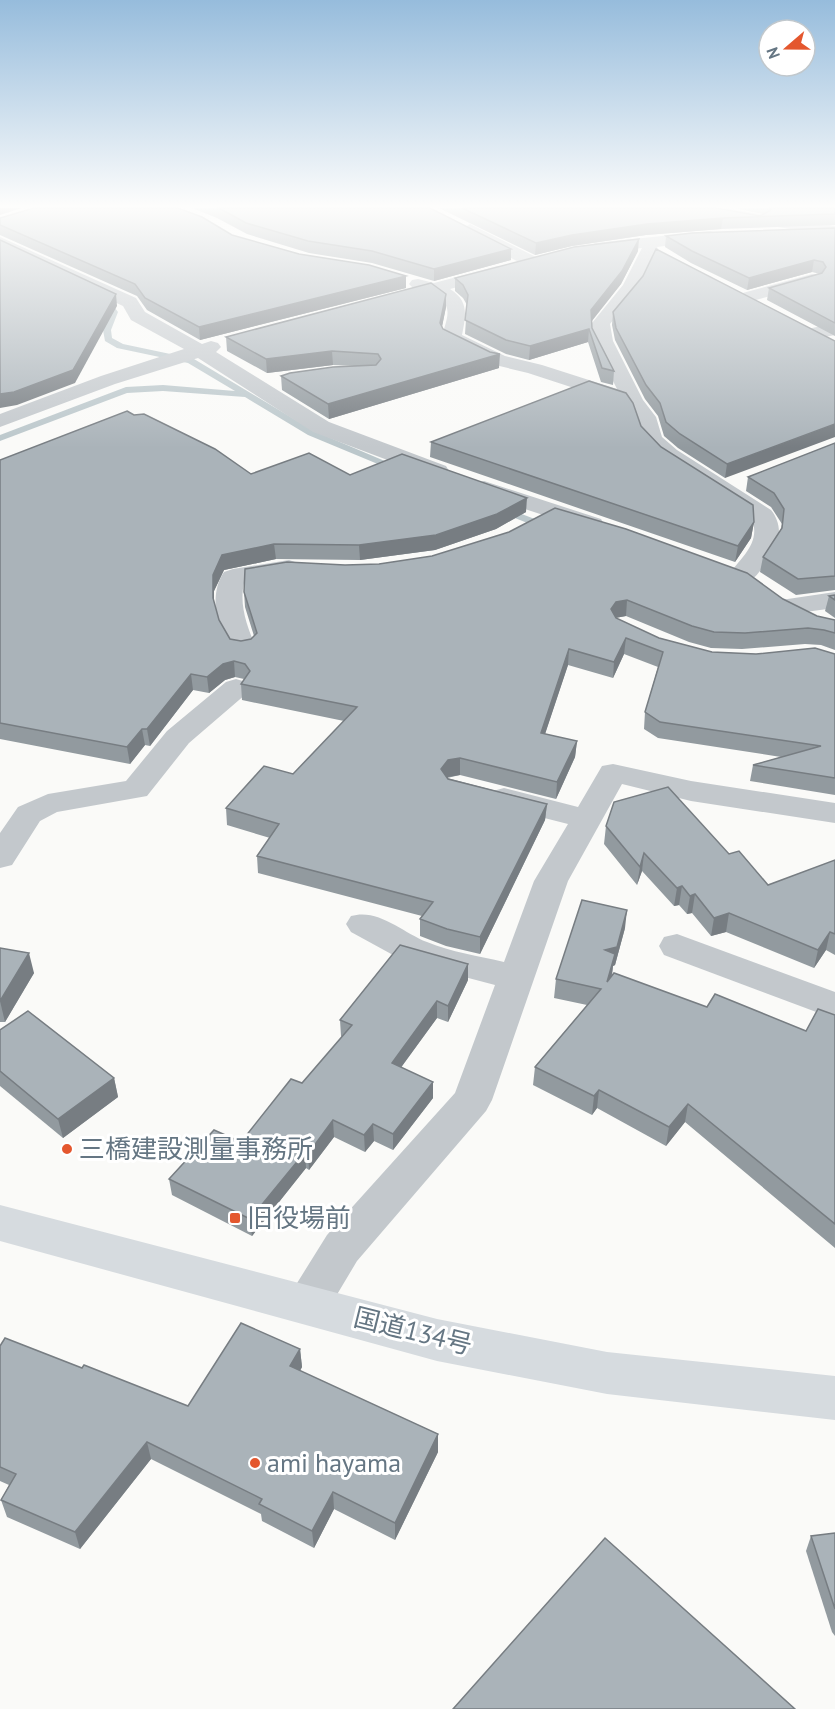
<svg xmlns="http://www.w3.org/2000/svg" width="835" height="1709" font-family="'PT Sans','Noto Sans JP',sans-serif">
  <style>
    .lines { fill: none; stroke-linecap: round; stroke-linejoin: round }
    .stream { fill: #bbc7cb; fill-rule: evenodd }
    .minor { fill: #c3c8cc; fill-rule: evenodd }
    .highway { fill: #d6dbdf; fill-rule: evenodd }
    .wall { fill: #929a9f }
    .shaded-wall { fill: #777d82 }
    .building { fill: #aab3b9; stroke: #777d82; stroke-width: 1.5 }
    .poi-dot { fill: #e4572e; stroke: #fff; stroke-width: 2 }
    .labels { text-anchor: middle; stroke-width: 6; stroke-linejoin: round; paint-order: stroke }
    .near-poi-label { font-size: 26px; fill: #657683; stroke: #fff; text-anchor: start }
    .near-street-label { font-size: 26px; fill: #657683; stroke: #fff }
  </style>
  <rect width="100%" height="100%" fill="#fafaf8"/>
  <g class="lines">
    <g class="stream">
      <polygon points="97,300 112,304 118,312 111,330 112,338 123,344 194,359 314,431 406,470 397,472 308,435 245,397 163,391 127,393 0,441 0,435 126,387 163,385 235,391 188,363 117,348 105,341 103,330 110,312 97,304"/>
      <polygon points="501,506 553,526 555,528 553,530 545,530 497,511 497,507"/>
    </g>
    <g class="minor">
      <polygon points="682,208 723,208 835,226 835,236 690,213"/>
      <polygon points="470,224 538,258 541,262 538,266 526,266 464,232 462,229"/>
      <path d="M710,231L716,233L718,236L716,239L657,247L658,249L640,287L610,324L613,341L643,400L656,417L662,437L677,450L771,510C776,516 779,524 779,532C779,545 761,574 750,581C745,585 738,583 732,581L728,576C741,557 761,544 752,519L661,460L641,439L634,417L626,405L528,373L491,364L445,341L442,337C447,316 455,305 432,294L394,304L388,303L385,299L388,295L413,288L409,284L412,280L418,279L434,283L498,266L504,267L507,271L504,275L450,289C469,301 466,315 462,335L505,356L542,365L617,389L593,341L592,323L623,285L642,248L595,253L587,248L595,243Z"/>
      <polygon points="0,237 136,298 145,312 202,344 211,341 218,343 221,347 216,352 329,422 446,466 449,471 446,476 438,478 430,476 313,432 198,358 115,384 0,427 0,414 101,376 184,349 131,320 123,306 0,248"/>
      <polygon points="812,274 818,275 821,279 818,283 745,303 739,302 736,298 739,294"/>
      <polygon points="835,323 835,335 810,340 803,338 800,334 803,330"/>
      <polygon points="484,481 601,519 604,524 601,529 592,531 476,493 472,488 476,483"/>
      <path d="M289,560L298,563L302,568L298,573L244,583C239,605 247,627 256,647L252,653L242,655L232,653C217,631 208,595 224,572L233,569Z"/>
      <polygon points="835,592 835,608 790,614 781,612 777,606 781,600"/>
      <polygon points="236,679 246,682 250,688 246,694 189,743 147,796 57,812 40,821 12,865 0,868 0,833 18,807 48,794 126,781 167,731 226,682"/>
      <path d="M613,764L691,781L835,803V823L691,801L622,784L568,881L492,1100L486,1111L357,1261L323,1318L307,1324L291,1318L284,1304L327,1235L455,1093L495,985L404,961L351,932L346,924L351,916C378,908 402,932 427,942C451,952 479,956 504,962L534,881L568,824L493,805L488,798L493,791L504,788L578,807L602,766Z"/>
      <polygon points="677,934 835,992 835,1019 664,955 659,946 664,937"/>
    </g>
    <polygon class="highway" points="0,1205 437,1319 607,1352 835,1376 835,1420 607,1394 437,1361 0,1241"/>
  </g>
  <g class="wall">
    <polygon points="192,208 433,208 432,209 511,249 511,260 434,281 372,263 309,253 247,234 217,218"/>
    <polygon points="439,208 716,208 760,216 763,214 734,208 835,208 835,225 721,229 646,235 572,246 535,255"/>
    <polygon points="0,218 232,235 299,254 406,276 406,288 200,340 147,310 137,296 0,235"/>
    <polygon points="835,228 835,336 767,300 769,288 820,274 812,272 747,290 691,263 665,247 666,236"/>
    <polygon points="638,251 621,284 592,321 592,328 614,371 613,385 601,382 588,342 529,360 506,354 465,334 467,305 463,298 455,291 455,278"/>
    <polygon points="446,294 446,307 442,326 443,329 499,368 329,419 282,390 281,376 355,366 333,365 267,373 227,351 226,337"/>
    <polygon points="613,312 835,341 725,478 678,448 664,436 658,416 645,399 615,340 612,325"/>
    <polygon points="641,426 661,447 754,522 751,538 735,562 430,457 431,442"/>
    <polygon points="835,443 835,590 796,595 760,572 763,557 781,529 782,524 771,507 746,491 748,477"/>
    <polygon points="0,460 251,474 350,475 526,512 496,529 435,550 360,560 276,559 224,570 214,591 214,604 219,620 230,639 241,641 251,639 254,636 245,607 244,592 783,599 817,616 835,620 835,650 821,645 805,644 742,649 711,648 689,642 626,616 615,618 659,638 712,652 756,654 835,654 835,795 750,781 753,765 781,757 658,738 644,729 645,712 658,667 624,654 613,678 568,665 545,734 577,741 575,757 556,799 460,775 447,778 547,804 545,820 480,954 446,946 420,936 420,919 422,916 258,873 257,856 270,838 227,825 226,808 293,774 344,721 242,700 241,684 244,679 235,677 225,680 209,693 193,690 150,746 145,745 130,764 0,739"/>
    <polygon points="835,595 835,618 825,611 829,596"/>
    <polygon points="606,826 729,854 768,885 835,860 835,955 826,950 814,968 726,932 711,936 692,913 687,914 679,905 674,906 642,871 637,885 604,844"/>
    <polygon points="625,928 615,965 613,966 612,976 707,1007 806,1031 835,1015 835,1248 685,1122 666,1146 597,1108 592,1115 533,1085 535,1067 587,1005 554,998 556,979"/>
    <polygon points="0,948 34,973 5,1022 0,1022"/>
    <polygon points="468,980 448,1022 437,1018 401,1067 433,1098 393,1150 374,1141 365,1152 334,1137 309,1170 306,1168 252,1236 172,1195 169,1179 241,1142 302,1083 342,1037 341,1036 340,1020"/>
    <polygon points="0,1030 114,1078 118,1097 63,1138 0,1086"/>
    <polygon points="0,1346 82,1368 188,1406 300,1349 302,1367 300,1371 438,1434 438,1452 395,1540 334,1509 314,1548 262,1521 261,1514 151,1459 80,1549 7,1517 1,1500 9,1485 0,1481"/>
    <polygon points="835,1533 835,1636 832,1632 806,1551 811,1536"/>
  </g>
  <g class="shaded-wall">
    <polygon points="0,208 22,208 0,215"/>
    <polygon points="723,218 721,229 646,235 572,246 535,255 536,243 572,235 647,224"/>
    <polygon points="639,239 638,251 621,284 590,323 591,310"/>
    <polygon points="511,249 511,260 434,281 434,269"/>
    <polygon points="814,260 812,272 747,290 749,278"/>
    <polygon points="406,276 406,288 200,340 199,327"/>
    <polygon points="116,294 117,306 75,383 17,405 0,408 0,394"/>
    <polygon points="446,294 446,307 440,337 440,323"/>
    <polygon points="589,329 588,342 529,360 530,346"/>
    <polygon points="332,351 333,365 267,373 266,359"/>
    <polygon points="500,354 499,368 329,419 328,404"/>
    <polygon points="835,424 835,437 725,478 727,464"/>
    <polygon points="527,498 526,512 496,529 435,550 360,560 359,545"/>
    <polygon points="754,522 751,538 735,562 738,546"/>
    <polygon points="274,544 276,559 224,570 214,591 214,613 213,598 213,575 222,555"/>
    <polygon points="627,600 626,616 615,618 611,609 616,602"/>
    <polygon points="626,638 624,654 613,678 614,662"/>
    <polygon points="569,649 568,665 540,749 541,733"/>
    <polygon points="234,661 235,677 225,680 209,693 207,677 223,664"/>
    <polygon points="191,674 193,690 150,746 147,729"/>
    <polygon points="142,729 145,745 130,764 127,747"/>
    <polygon points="577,741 575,757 556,799 557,782"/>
    <polygon points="460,758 460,775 448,777 441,786 441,769 448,760"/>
    <polygon points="547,804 545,820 480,954 480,937"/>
    <polygon points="644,853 642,871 637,885 640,867"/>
    <polygon points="682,886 679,905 674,906 677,888"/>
    <polygon points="695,894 692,913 687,914 690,896"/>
    <polygon points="627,910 625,928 615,965 613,966 612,973 605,1000 605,950"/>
    <polygon points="729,913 726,932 711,936 714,918"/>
    <polygon points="830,932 826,950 814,968 818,950"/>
    <polygon points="29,953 34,973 5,1022 0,1001"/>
    <polygon points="468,964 468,980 448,1022 448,1006"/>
    <polygon points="437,1001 437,1018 392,1080 392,1063"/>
    <polygon points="114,1078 118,1097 63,1138 58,1119"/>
    <polygon points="433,1082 433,1098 393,1150 393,1134"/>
    <polygon points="599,1090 597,1108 592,1115 594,1096"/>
    <polygon points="688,1104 685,1122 666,1146 669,1127"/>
    <polygon points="333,1120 334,1137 309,1170 308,1154"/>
    <polygon points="373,1124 374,1141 365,1152 364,1135"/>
    <polygon points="305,1152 306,1168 252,1236 250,1219"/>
    <polygon points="300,1349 302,1367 292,1384 290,1366"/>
    <polygon points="438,1434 438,1452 395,1540 395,1523"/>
    <polygon points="147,1442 151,1459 80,1549 75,1532"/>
    <polygon points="333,1492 334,1509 314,1548 312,1531"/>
  </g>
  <g class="building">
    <polygon points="34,208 178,208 202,217 232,235 299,254 369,265 406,276 199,327 145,298 135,284 0,225 0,218"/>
    <polygon points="219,208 430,208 511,249 434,269 372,251 308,241 246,223"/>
    <polygon points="462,208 716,208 760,216 771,210 770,208 835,208 835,214 723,218 647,224 572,235 536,243"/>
    <polygon points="835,228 835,323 769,288 822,273 826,267 823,262 814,260 749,278 692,251 666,236 692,233"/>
    <polygon points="639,239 622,271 591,310 592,328 614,371 602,368 589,329 530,346 506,340 465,320 468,295 463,285 455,278 574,247"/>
    <polygon points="0,240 116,294 73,370 14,392 0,394"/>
    <polygon points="656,249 835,341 835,424 727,464 680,434 666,422 660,403 646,385 616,328 613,312 643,276"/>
    <polygon points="431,283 446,294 440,323 443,329 490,352 500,354 328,404 281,376 290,373 333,367 376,365 381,359 378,354 332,351 266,359 226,337"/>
    <polygon points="589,381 626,393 633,403 641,426 661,447 753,505 754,522 738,546 431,442"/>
    <polygon points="127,411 134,415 144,414 215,449 251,474 309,453 350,475 402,454 527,498 497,514 436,535 359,545 274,544 222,555 213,575 213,598 219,620 230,639 241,641 251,639 257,633 244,592 245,569 287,562 345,565 379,564 432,556 509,532 555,508 626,529 747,573 783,599 817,616 835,620 835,633 824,630 808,628 745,633 714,632 692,626 627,600 616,602 611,609 616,618 659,638 712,652 756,654 815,648 835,654 835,778 753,765 821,746 660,722 645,712 663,652 626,638 614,662 569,649 541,733 577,741 557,782 460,758 448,760 441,769 448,779 547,804 480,937 447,929 420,919 433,902 257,856 279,824 226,808 264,766 293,774 357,707 241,684 250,671 245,664 234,661 223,664 207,677 191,674 147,729 142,729 127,747 0,723 0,460"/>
    <polygon points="835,443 835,576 798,579 763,557 782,528 784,509 774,493 748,477"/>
    <polygon points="835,595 835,600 829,596"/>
    <polygon points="668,787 729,854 739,851 768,885 835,860 835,934 830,932 818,950 729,913 714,918 695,894 690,896 682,886 677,888 644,853 640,867 606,826 614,802"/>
    <polygon points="582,900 627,910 617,947 605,950 615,954 607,982 614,973 707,1007 715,994 806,1031 818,1009 835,1015 835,1224 688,1104 669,1127 599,1090 594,1096 535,1067 601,989 556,979"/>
    <polygon points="400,945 468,964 448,1006 437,1001 392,1063 433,1082 393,1134 373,1124 364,1135 333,1120 308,1154 305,1152 250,1219 169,1179 214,1130 241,1142 291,1079 302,1083 352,1025 340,1020"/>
    <polygon points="0,948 29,953 0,1001"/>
    <polygon points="28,1011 114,1078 58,1119 0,1071 0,1030"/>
    <polygon points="241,1323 300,1349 290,1366 438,1434 395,1523 333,1492 312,1531 259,1504 262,1499 147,1442 75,1532 1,1500 16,1474 0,1467 0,1346 5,1338 82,1368 84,1365 188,1406"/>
    <polygon points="835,1533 835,1609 811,1536"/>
    <polygon points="605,1538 795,1709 453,1709"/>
  </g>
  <linearGradient id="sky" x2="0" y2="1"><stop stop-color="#96bcdc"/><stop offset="0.46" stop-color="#fdfdfc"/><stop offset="1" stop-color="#fdfdfc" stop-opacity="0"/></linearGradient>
  <rect width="835" height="448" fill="url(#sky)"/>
  <g class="poi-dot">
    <circle cx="67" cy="1149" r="6"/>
    <rect x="229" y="1212" width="12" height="12" rx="3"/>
    <circle cx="255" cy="1463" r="6"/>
  </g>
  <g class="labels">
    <g class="near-poi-label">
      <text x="79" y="1158">三橋建設測量事務所</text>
      <text x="247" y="1227">旧役場前</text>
      <text x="267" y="1472">ami hayama</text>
    </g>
    <g class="near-street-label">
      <text transform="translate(413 1331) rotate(14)" y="9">国道134号</text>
    </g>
  </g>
  <g transform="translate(787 48) rotate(250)"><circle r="28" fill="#ffffff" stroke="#c1c8cd" stroke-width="1.5"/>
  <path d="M0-4.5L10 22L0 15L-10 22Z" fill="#e4572e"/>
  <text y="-9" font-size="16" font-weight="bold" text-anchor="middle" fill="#657683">N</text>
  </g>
</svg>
